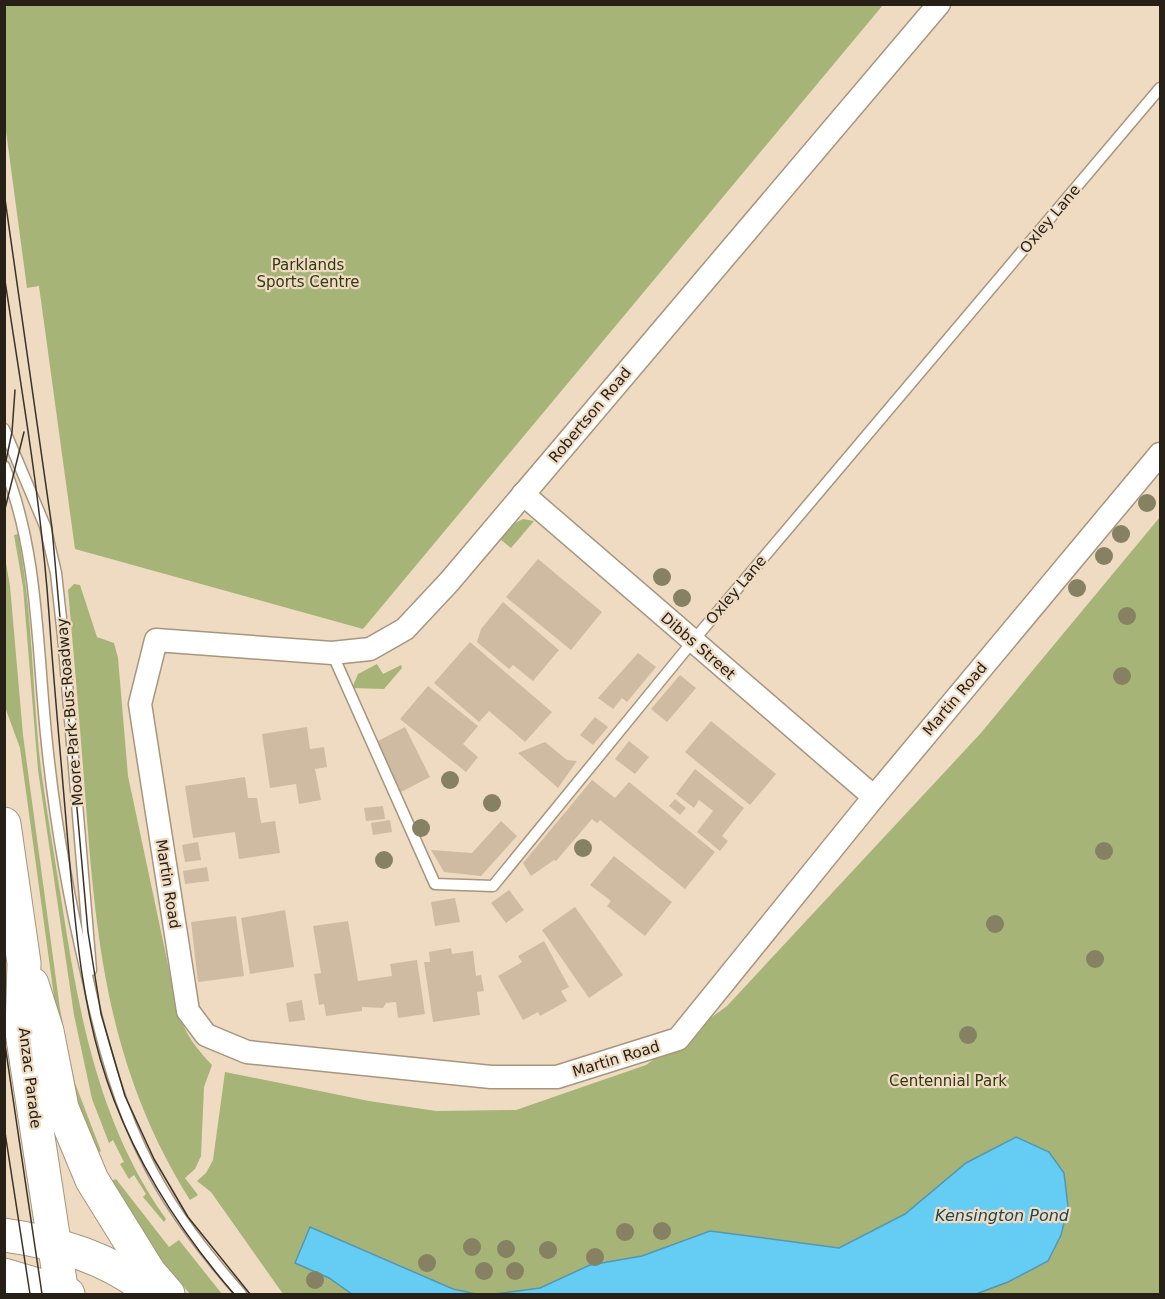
<svg xmlns="http://www.w3.org/2000/svg" width="1165" height="1299" font-family="'DejaVu Sans',sans-serif">
  <style>
    .green { fill: #a6b478 }
    .water { fill: #65ccf4; stroke: #5298b1; stroke-width: 1.5 }
    .building { fill: #cebba2 }
    .lines { fill: none; stroke-linecap: round; stroke-linejoin: round }
    .lane-casing { stroke: #a8957d; stroke-width: 13 }
    .street-casing { stroke: #a8957d; stroke-width: 25 }
    .primary-casing { stroke: #a8957d; stroke-width: 35 }
    .lane { stroke: #fff; stroke-width: 10 }
    .street { stroke: #fff; stroke-width: 22 }
    .primary { stroke: #fff; stroke-width: 33 }
    .tram { stroke: #3b3328; stroke-width: 1.5 }
    .tree { fill: #868162 }
    .labels { text-anchor: middle; stroke-width: 4.5; stroke-linejoin: round; paint-order: stroke }
    .street-label { font-size: 15px; fill: #272016; stroke: #efdbc2 }
    .park-label { font-size: 15px; fill: #313814; stroke: #efdbc2 }
    .water-label { font-size: 16px; font-style: italic; fill: #1b4758; stroke: #efdbc2 }
  </style>
  <rect width="100%" height="100%" fill="#efdbc2"/>
  <g class="green">
    <polygon points="4,5 5,4 883,5 363,629 75,549 39,286 27,288 5,124"/>
    <polygon points="1160,517 1160,1294 283,1294 211,1192 197,1181 206,1173 213,1160 225,1072 369,1101 436,1111 516,1110 646,1065 727,1006 980,734"/>
    <polygon points="523,519 534,521 511,548 500,539 515,523"/>
    <path d="M18,534C33,612 32,691 41,769C47,814 55,859 62,904C79,1015 99,1125 166,1219L164,1222L143,1197L146,1194L134,1175L129,1179L120,1164L124,1162L113,1140L109,1143L92,1099L74,1015L38,770L23,587L14,535Z"/>
    <polygon points="4,552 10,586 23,735 60,1009 75,1083 101,1151 96,1154 78,1110 56,1011 20,748 5,707"/>
    <path d="M74,584L80,585L97,637L114,643L118,658L128,776L177,1007C183,1031 194,1046 212,1065L204,1087L201,1156L195,1169L185,1178L198,1195L190,1200C108,1069 96,943 85,793C80,725 74,658 68,590Z"/>
    <polygon points="377,664 383,674 401,665 402,668 384,689 352,688 358,674"/>
    <polygon points="116,1179 169,1247 179,1240 222,1294 190,1294 157,1256 109,1182"/>
  </g>
  <g class="water">
    <polygon points="1016,1137 1049,1152 1064,1173 1068,1207 1061,1235 1048,1261 1008,1282 976,1294 494,1294 540,1288 590,1265 642,1256 710,1231 839,1248 905,1214 966,1163"/>
    <polygon points="310,1227 453,1289 476,1294 352,1294 329,1278 295,1263"/>
  </g>
  <g class="building">
    <polygon points="538,559 602,612 571,650 506,597"/>
    <polygon points="503,602 559,650 533,681 513,665 509,669 477,642 481,629"/>
    <polygon points="470,642 552,712 525,742 489,711 479,722 434,683"/>
    <polygon points="638,653 656,667 627,702 622,698 613,709 598,698"/>
    <polygon points="680,675 696,688 667,722 651,709"/>
    <polygon points="428,686 478,726 463,744 478,757 466,772 400,719"/>
    <polygon points="595,717 608,727 593,745 580,735"/>
    <polygon points="711,721 776,774 750,805 685,752"/>
    <polygon points="307,727 310,749 324,747 327,767 315,769 321,800 299,804 296,784 270,788 262,734"/>
    <polygon points="405,727 430,777 401,792 376,742"/>
    <polygon points="629,741 649,757 635,774 615,759"/>
    <polygon points="545,742 567,760 577,761 558,788 518,753"/>
    <polygon points="695,769 744,808 722,836 728,841 720,851 697,832 713,811 699,800 694,808 676,794"/>
    <polygon points="245,777 248,798 257,798 261,823 275,821 280,853 239,859 235,832 193,838 185,786"/>
    <polygon points="592,780 615,798 629,782 715,852 685,889 600,820 597,823 592,819 556,861 554,860 531,876 523,863"/>
    <polygon points="675,799 686,808 680,815 669,806"/>
    <polygon points="383,806 385,819 366,821 364,808"/>
    <polygon points="390,820 392,832 373,835 371,823"/>
    <polygon points="501,821 517,836 481,876 444,872 431,850 472,853"/>
    <polygon points="198,842 201,860 185,862 182,845"/>
    <polygon points="614,856 672,902 645,936 607,906 611,901 590,885"/>
    <polygon points="207,867 209,881 185,884 183,871"/>
    <polygon points="509,890 524,910 506,923 491,903"/>
    <polygon points="455,898 460,922 435,926 431,902"/>
    <polygon points="575,907 623,975 589,998 542,930"/>
    <polygon points="285,910 294,967 250,974 241,918"/>
    <polygon points="236,916 244,976 198,982 191,922"/>
    <polygon points="348,921 358,981 392,976 390,964 417,960 425,1014 398,1018 396,1002 386,1003 383,1008 362,1007 362,1011 326,1016 324,1004 319,1005 314,974 321,973 313,926"/>
    <polygon points="544,941 569,987 561,991 567,1001 540,1016 538,1012 523,1020 498,976 522,962 518,956"/>
    <polygon points="451,948 452,954 473,951 476,976 481,975 484,991 477,992 480,1015 433,1022 424,962 430,962 429,952"/>
    <polygon points="302,1000 305,1020 289,1022 286,1003"/>
  </g>
  <g class="lines">
    <g class="lane-casing">
      <g id="lane">
        <polyline points="4,429 45,526 56,573 63,636 91,970"/>
        <path d="M4,466C38,550 37,645 46,734C54,816 68,896 87,976C102,1043 119,1108 151,1169C175,1215 208,1256 241,1294"/>
        <polyline points="332,653 435,884 493,886 693,641 1160,88"/>
      </g>
    </g>
    <g class="street-casing">
      <g id="street">
        <polyline points="939,4 449,582 405,629 370,649 332,653 156,640 140,704 188,1011 206,1035 247,1052 491,1077 557,1077 678,1039 874,797 1160,454"/>
        <polyline points="523,494 874,797"/>
      </g>
    </g>
    <g class="primary-casing">
      <g id="primary">
        <polyline points="4,824 24,963 22,1032 62,1294"/>
        <polyline points="32,984 47,1031 62,1108 92,1180 149,1272 168,1294"/>
        <path d="M4,1235C55,1242 114,1259 152,1294"/>
        <polyline points="4,1275 68,1294"/>
      </g>
    </g>
    <use href="#lane" class="lane"/>
    <use href="#street" class="street"/>
    <use href="#primary" class="primary"/>
    <g class="tram">
      <polyline points="4,192 52,528 88,932 101,1014 125,1096 154,1159 188,1217 250,1294"/>
      <path d="M4,274C21,387 41,500 49,614C54,687 61,759 67,832C75,923 81,1015 114,1100C142,1173 184,1236 234,1294"/>
      <polyline points="4,470 12,432 15,390"/>
      <polyline points="4,513 24,432"/>
      <polyline points="4,1038 42,1294"/>
      <polyline points="4,1126 30,1294"/>
    </g>
  </g>
  <g class="tree">
    <circle cx="1147" cy="503" r="9"/>
    <circle cx="1121" cy="534" r="9"/>
    <circle cx="1104" cy="556" r="9"/>
    <circle cx="662" cy="577" r="9"/>
    <circle cx="1077" cy="588" r="9"/>
    <circle cx="682" cy="598" r="9"/>
    <circle cx="1127" cy="616" r="9"/>
    <circle cx="1122" cy="676" r="9"/>
    <circle cx="450" cy="780" r="9"/>
    <circle cx="492" cy="803" r="9"/>
    <circle cx="421" cy="828" r="9"/>
    <circle cx="583" cy="848" r="9"/>
    <circle cx="1104" cy="851" r="9"/>
    <circle cx="384" cy="860" r="9"/>
    <circle cx="995" cy="924" r="9"/>
    <circle cx="1095" cy="959" r="9"/>
    <circle cx="968" cy="1035" r="9"/>
    <circle cx="662" cy="1231" r="9"/>
    <circle cx="625" cy="1232" r="9"/>
    <circle cx="472" cy="1247" r="9"/>
    <circle cx="506" cy="1249" r="9"/>
    <circle cx="548" cy="1250" r="9"/>
    <circle cx="595" cy="1257" r="9"/>
    <circle cx="427" cy="1263" r="9"/>
    <circle cx="484" cy="1271" r="9"/>
    <circle cx="515" cy="1271" r="9"/>
    <circle cx="315" cy="1280" r="9"/>
  </g>
  <g class="labels">
    <g class="street-label">
      <text transform="translate(1050 219) rotate(-50)" y="5">Oxley Lane</text>
      <text transform="translate(590 415) rotate(-50)" y="5">Robertson Road</text>
      <text transform="translate(736 590) rotate(-50)" y="5">Oxley Lane</text>
      <text transform="translate(698 646) rotate(41)" y="5">Dibbs Street</text>
      <text transform="translate(955 699) rotate(-50)" y="5">Martin Road</text>
      <text transform="translate(70 712) rotate(-95)" y="5">Moore Park Bus Roadway</text>
      <text transform="translate(168 884) rotate(81)" y="5">Martin Road</text>
      <text transform="translate(616 1059) rotate(-17)" y="5">Martin Road</text>
      <text transform="translate(30 1078) rotate(83)" y="5">Anzac Parade</text>
    </g>
    <g class="park-label">
      <text x="308" y="270">Parklands<tspan x="308" dy="17">Sports Centre</tspan></text>
      <text x="948" y="1086">Centennial Park</text>
    </g>
    <g class="water-label">
      <text x="1002" y="1221">Kensington Pond</text>
    </g>
  </g>
  <rect width="1165" height="1299" fill="none" stroke="#272016" stroke-width="12"/>
</svg>
